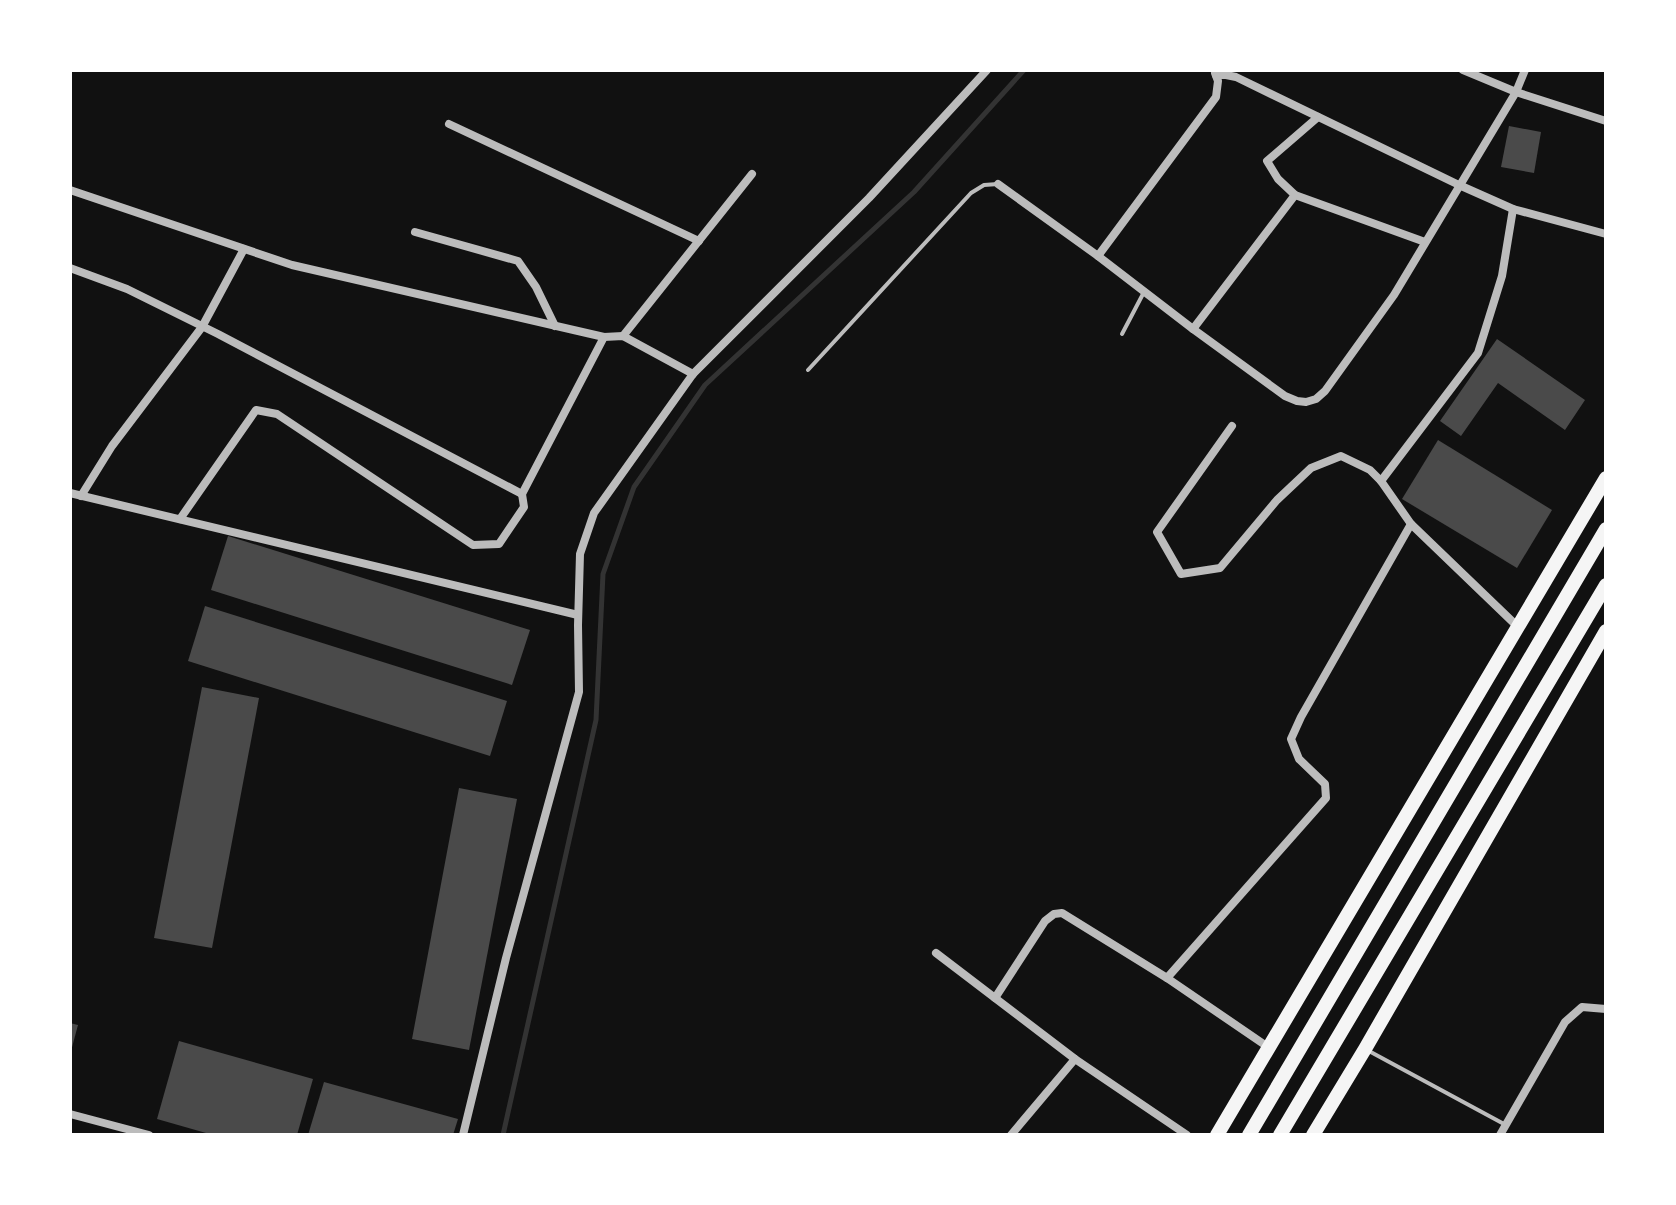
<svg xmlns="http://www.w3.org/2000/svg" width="1676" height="1205" font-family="'Noto Sans',sans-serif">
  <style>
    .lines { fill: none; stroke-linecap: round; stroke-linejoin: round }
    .stream { stroke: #333; stroke-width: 5 }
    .building { fill: #4a4a4a }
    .service { stroke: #bcbcbc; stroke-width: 4 }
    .minor { stroke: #bcbcbc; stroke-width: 8 }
    .trunk { stroke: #f5f5f5; stroke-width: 14 }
  </style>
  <rect width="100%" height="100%" fill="#111"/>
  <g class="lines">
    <polyline class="stream" points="503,1135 596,720 603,574 634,487 705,385 914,192 1024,70"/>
  </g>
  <g class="building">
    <polygon points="1509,126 1541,132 1534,173 1501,167"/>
    <polygon points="1497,339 1585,400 1565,430 1498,383 1461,436 1440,421"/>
    <polygon points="1438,440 1552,510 1517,568 1402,499"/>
    <polygon points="228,536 530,630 512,685 211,590"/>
    <polygon points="205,606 507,701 490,756 188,661"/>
    <polygon points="202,687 259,698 212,948 154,938"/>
    <polygon points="459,788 517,799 469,1050 412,1039"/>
    <polygon points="70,1023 78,1025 71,1051 70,1051"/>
    <polygon points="179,1041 313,1079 297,1135 213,1135 157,1119"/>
    <polygon points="324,1082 458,1119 453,1135 308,1135"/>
  </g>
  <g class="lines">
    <g class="service">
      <polyline points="1122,334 1144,292"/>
      <polyline points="808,370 971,193 984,185 998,184"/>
      <polyline points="1367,1050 1504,1124"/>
    </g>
    <g class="minor">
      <polyline points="1463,70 1516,92 1606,121"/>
      <polyline points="1216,75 1226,75 1236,77 1459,185 1513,209 1606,234"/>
      <polyline points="1318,117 1267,161 1278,179 1295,195 1425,242"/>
      <polyline points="449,124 699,241"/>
      <polyline points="998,184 1098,256 1193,329 1285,396 1297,401 1306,402 1316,399 1325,391 1394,295 1516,92 1525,70"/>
      <polyline points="70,190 292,265 604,337"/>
      <polyline points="415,232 518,261 536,287 555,326"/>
      <polyline points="1098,256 1216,97 1218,81 1215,73"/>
      <polyline points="70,268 127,289 218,334 522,494"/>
      <polyline points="1193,329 1295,195"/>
      <polyline points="623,336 752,174"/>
      <polyline points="1232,426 1157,532 1181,574 1220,568 1277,500 1311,468 1341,456 1370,470 1381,481 1411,524 1517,626"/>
      <polyline points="1381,481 1478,353 1502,276 1513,209"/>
      <polyline points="70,493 578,615"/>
      <polyline points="522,494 604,337 623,336 693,374"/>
      <polyline points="81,496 112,446 202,327 244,249"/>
      <polyline points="180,519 256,410 277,414 473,545 499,544 524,507 522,494"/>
      <polyline points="936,953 1075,1059 1187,1135"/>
      <polyline points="1167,978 1326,798 1325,784 1299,759 1291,739 1301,717 1411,524"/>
      <polyline points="995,998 1045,921 1054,914 1062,913 1167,978 1268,1047"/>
      <polyline points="70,1114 149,1135"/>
      <polyline points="463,1135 506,958 579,692 578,625 580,554 594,513 693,374 869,198 987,70"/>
      <polyline points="1011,1135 1075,1059"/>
      <polyline points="1500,1135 1565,1022 1582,1007 1606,1009"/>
    </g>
    <g class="trunk">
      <polyline points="1217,1135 1606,478"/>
      <polyline points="1249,1135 1606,529"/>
      <polyline points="1280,1135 1606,585"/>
      <polyline points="1313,1135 1365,1049 1606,631"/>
    </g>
  </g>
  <rect width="1676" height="1205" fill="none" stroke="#ffffff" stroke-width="144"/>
</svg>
